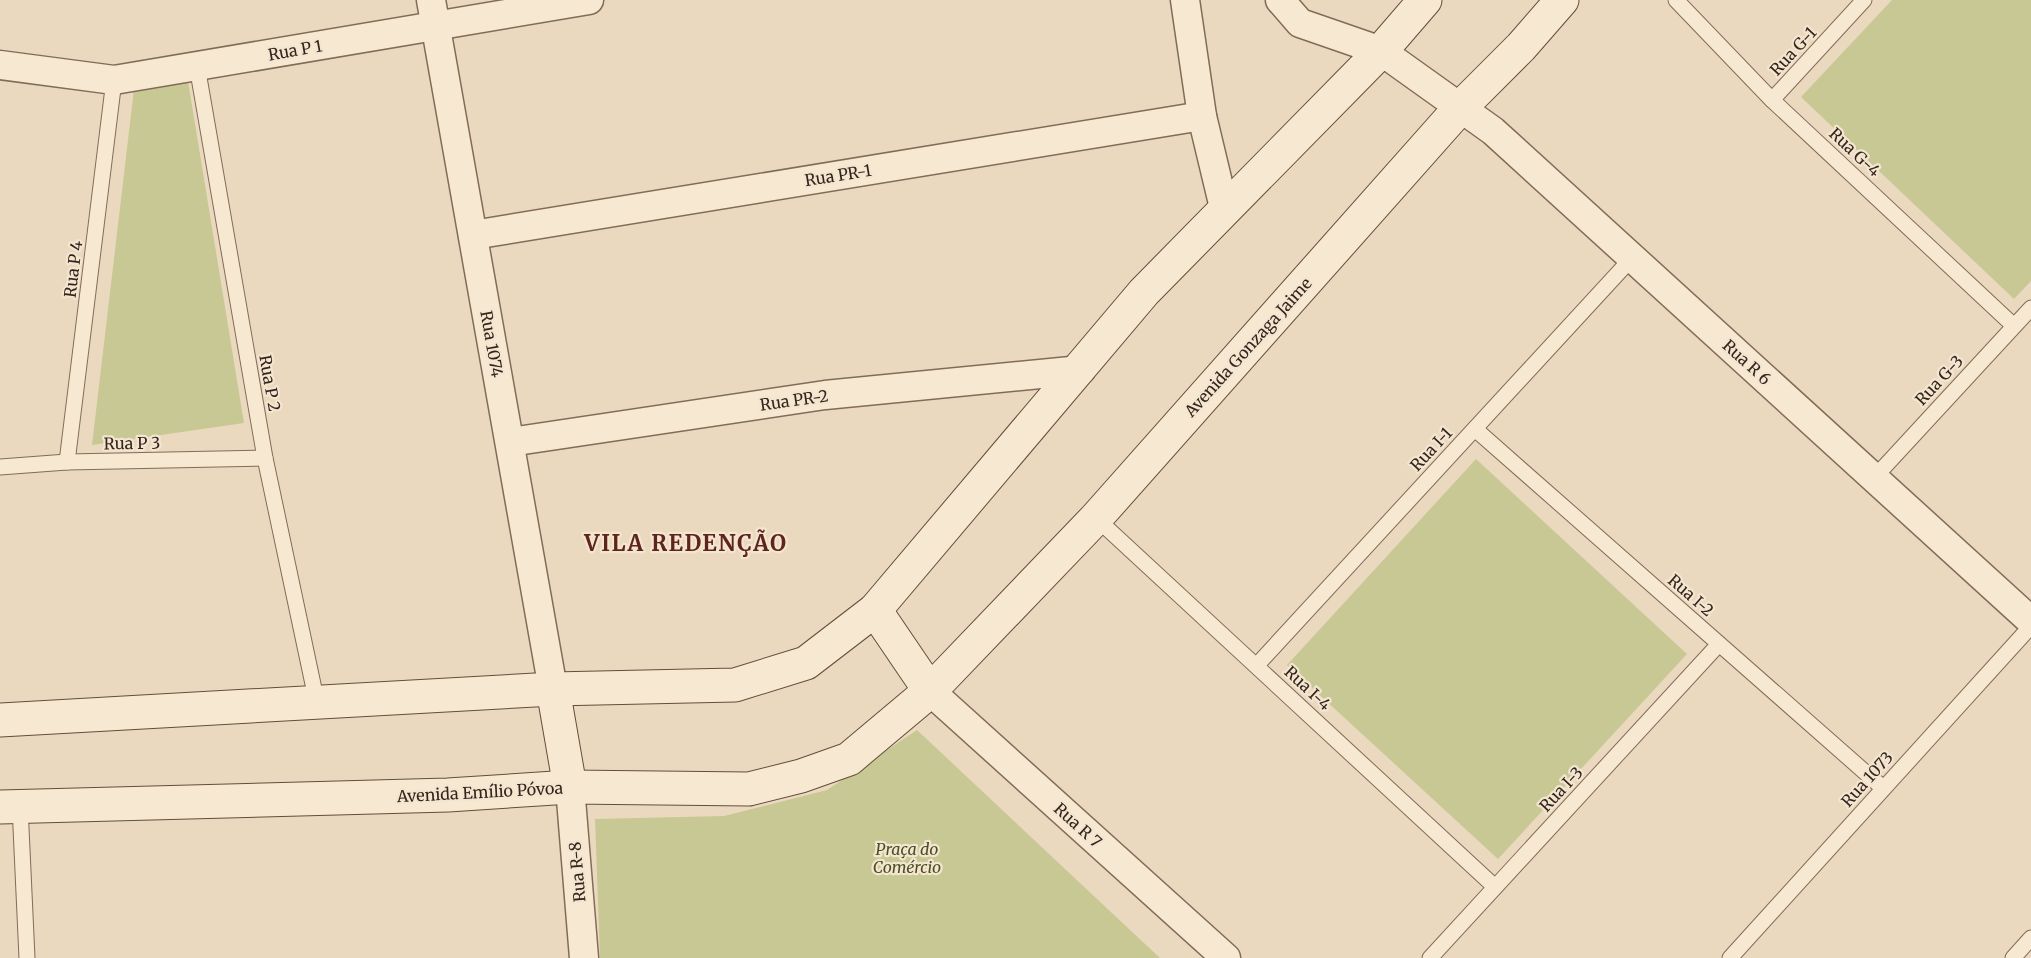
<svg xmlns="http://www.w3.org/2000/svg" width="2031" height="958" font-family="Merriweather,serif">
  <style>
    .green { fill: #c8c894 }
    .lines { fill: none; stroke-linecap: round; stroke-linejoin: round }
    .lane-casing { stroke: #836b59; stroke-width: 17 }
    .street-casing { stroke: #836b59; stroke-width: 31 }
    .secondary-casing { stroke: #654c3c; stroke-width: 35 }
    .lane { stroke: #f7e8d2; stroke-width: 15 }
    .street { stroke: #f7e8d2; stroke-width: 28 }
    .secondary { stroke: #f7e8d2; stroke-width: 33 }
    .labels { text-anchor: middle; stroke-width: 4.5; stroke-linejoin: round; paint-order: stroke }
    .street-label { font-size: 16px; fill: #33251c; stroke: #f3e5cf }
    .park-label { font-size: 16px; font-style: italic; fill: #494f24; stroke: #f3e5cf }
    .district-label { font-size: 22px; font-weight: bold; letter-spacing: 1.5px; fill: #5e241e; stroke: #f3e5cf }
  </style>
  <rect width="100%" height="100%" fill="#ebd9bf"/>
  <g class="green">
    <polygon points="1892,0 2031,0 2031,281 2014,299 1801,97"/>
    <polygon points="188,81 244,423 92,445 134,89"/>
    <polygon points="1476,459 1687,654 1498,859 1287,665"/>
    <polygon points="917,730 1160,958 600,958 595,819 724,816 827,790"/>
  </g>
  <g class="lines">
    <g class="lane-casing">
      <g id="lane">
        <polyline points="1676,0 1772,100 2014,326"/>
        <polyline points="197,66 265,458 317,703"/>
        <polyline points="1772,100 1864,0"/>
        <polyline points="1475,429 1883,788"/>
        <polyline points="67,462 114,80"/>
        <polyline points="0,467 67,462 265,458"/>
        <polyline points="1874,478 2031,308"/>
        <polyline points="1096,518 1495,887"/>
        <polyline points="1257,665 1632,258"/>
        <polyline points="20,806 27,958"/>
        <polyline points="1430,958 1719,644"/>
        <polyline points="1730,958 2031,626"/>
        <polyline points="2013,958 2031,938"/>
      </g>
    </g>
    <g class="street-casing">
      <g id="street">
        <polyline points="431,0 553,689"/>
        <polyline points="1185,0 1202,116 1225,212"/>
        <polyline points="1280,0 1300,23 1381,51 1493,131 2031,621"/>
        <polyline points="0,65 114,80 589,0"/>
        <polyline points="473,235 1202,116"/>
        <polyline points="510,442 825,395 1081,370"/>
        <polyline points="930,691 1226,958"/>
        <polyline points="570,787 584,958"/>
      </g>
    </g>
    <g class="secondary-casing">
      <g id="secondary">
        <polyline points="875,610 930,691"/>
        <polyline points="553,689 570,787"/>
        <polyline points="0,720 553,689 735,685 806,663 875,610 1144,292 1381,51 1425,0"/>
        <polyline points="0,807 448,795 570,787 749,789 801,776 849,759 930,691 1096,518 1459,109 1521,47 1562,0"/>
      </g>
    </g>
    <use href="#lane" class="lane"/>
    <use href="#street" class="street"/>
    <use href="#secondary" class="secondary"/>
  </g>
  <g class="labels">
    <g class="street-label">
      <text transform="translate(295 50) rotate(-10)" y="6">Rua P 1</text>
      <text transform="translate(1793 51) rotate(-47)" y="6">Rua G-1</text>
      <text transform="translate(1855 152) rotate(43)" y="6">Rua G-4</text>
      <text transform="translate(838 175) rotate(-9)" y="6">Rua PR-1</text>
      <text transform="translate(73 269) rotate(-83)" y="6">Rua P 4</text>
      <text transform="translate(492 344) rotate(80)" y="6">Rua 1074</text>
      <text transform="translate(1248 347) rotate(-48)" y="6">Avenida Gonzaga Jaime</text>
      <text transform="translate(1747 362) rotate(42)" y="6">Rua R 6</text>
      <text transform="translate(1939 380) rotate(-47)" y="6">Rua G-3</text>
      <text transform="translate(270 383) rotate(80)" y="6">Rua P 2</text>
      <text transform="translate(794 400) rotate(-8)" y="6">Rua PR-2</text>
      <text transform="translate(132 443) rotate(-1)" y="6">Rua P 3</text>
      <text transform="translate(1431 449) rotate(-47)" y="6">Rua I-1</text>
      <text transform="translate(1691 595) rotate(41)" y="6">Rua I-2</text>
      <text transform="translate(1308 688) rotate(43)" y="6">Rua I-4</text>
      <text transform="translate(1867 779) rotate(-48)" y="6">Rua 1073</text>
      <text transform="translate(1561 789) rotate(-47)" y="6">Rua I-3</text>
      <text transform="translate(480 792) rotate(-3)" y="6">Avenida Emílio Póvoa</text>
      <text transform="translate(1078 825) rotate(42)" y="6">Rua R 7</text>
      <text transform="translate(577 872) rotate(-95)" y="6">Rua R-8</text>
    </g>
    <g class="park-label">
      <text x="907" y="855">Praça do<tspan x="907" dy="18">Comércio</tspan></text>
    </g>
    <g class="district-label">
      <text x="686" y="551">VILA REDENÇÃO</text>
    </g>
  </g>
</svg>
